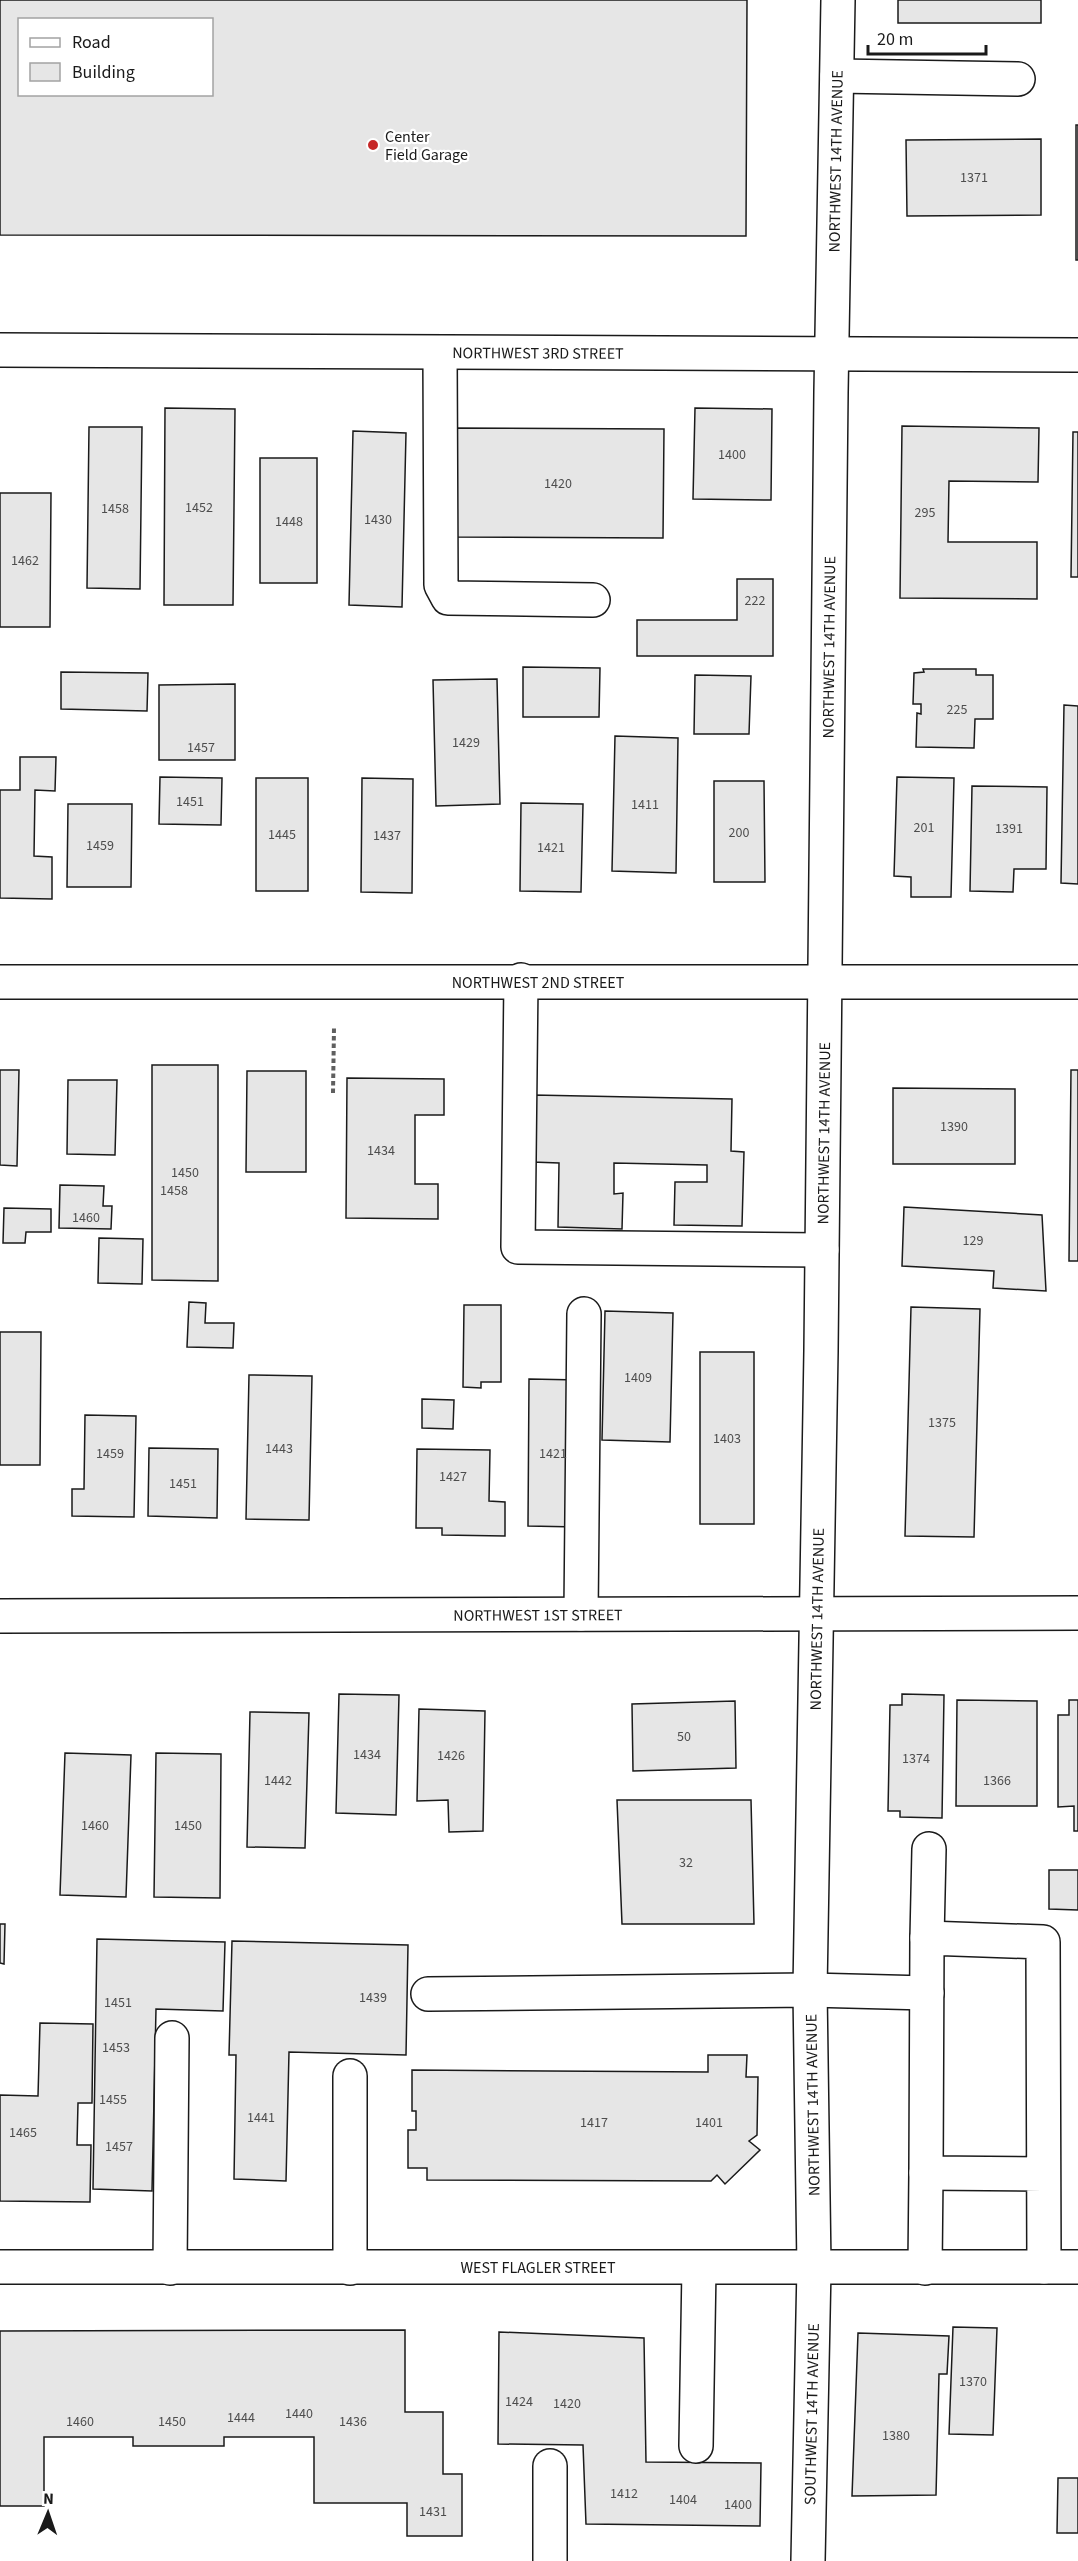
<svg xmlns="http://www.w3.org/2000/svg" width="1078" height="2561" font-family="'Source Sans 3',sans-serif">
  <style>
    .building { fill: #e6e6e6; stroke: #1a1a1a; stroke-width: 1.5; fill-rule: evenodd }
    .lines { fill: none; stroke-linecap: round; stroke-linejoin: round }
    .minor-casing { stroke: #1a1a1a; stroke-width: 36 }
    .major-casing { stroke: #1a1a1a; stroke-width: 36 }
    .path { stroke: #5f5f5f; stroke-width: 4; stroke-dasharray: 4.5 3; stroke-linecap: butt }
    .minor { stroke: #fff; stroke-width: 33 }
    .major { stroke: #fff; stroke-width: 33 }
    .poi-dot { fill: #c62828; stroke: #fff; stroke-width: 2 }
    .labels { text-anchor: middle; stroke-width: 4.5; stroke-linejoin: round; paint-order: stroke }
    .number-label { font-size: 14px; fill: #4d4d4d }
    .poi-label { font-size: 16px; fill: #1a1a1a; stroke: #fff; text-anchor: start }
    .street-label { font-size: 16px; fill: #1a1a1a; stroke: #fff }
  </style>
  <rect width="100%" height="100%" fill="#fff"/>
  <g class="building">
    <path d="M0,0H747L746,236L0,235ZM20,20H212V94H20Z"/>
    <rect x="898" y="0" width="143" height="23"/>
    <rect x="1076" y="125" width="2" height="135"/>
    <polygon points="1041,139 1041,215 907,216 906,140"/>
    <polygon points="165,408 235,409 233,605 164,605"/>
    <polygon points="695,408 772,409 771,500 693,499"/>
    <polygon points="902,426 1039,428 1038,482 949,481 948,542 1037,542 1037,599 900,598"/>
    <polygon points="89,427 142,427 140,589 87,588"/>
    <polygon points="452,428 664,429 663,538 452,537"/>
    <polygon points="353,431 406,433 402,607 349,605"/>
    <polygon points="1073,432 1078,432 1078,577 1071,577"/>
    <rect x="260" y="458" width="57" height="125"/>
    <polygon points="0,493 51,493 50,627 0,627"/>
    <polygon points="737,579 773,579 773,656 637,656 637,620 737,620"/>
    <polygon points="523,667 600,668 599,717 523,717"/>
    <polygon points="923,669 976,669 976,675 993,675 993,719 975,719 974,748 916,747 917,713 921,714 921,704 913,704 914,673 924,672"/>
    <polygon points="61,672 148,673 147,711 61,709"/>
    <polygon points="695,675 751,676 749,734 694,734"/>
    <polygon points="497,679 500,804 436,806 433,680"/>
    <polygon points="235,684 235,760 159,760 159,685"/>
    <polygon points="1064,705 1078,706 1078,884 1061,883"/>
    <polygon points="615,736 678,738 676,873 612,871"/>
    <polygon points="20,757 56,757 55,791 35,790 34,856 52,857 52,899 0,898 0,790 20,790"/>
    <polygon points="160,777 222,778 221,825 159,824"/>
    <polygon points="897,777 954,778 951,897 911,897 911,877 894,876"/>
    <rect x="256" y="778" width="52" height="113"/>
    <polygon points="362,778 413,779 412,893 361,892"/>
    <polygon points="714,781 764,781 765,882 714,882"/>
    <polygon points="972,786 1047,787 1046,869 1014,869 1013,892 970,891"/>
    <polygon points="521,803 583,804 581,892 520,891"/>
    <polygon points="68,804 132,804 131,887 67,887"/>
    <polygon points="152,1065 218,1065 218,1281 152,1280"/>
    <polygon points="0,1070 19,1070 17,1166 0,1165"/>
    <polygon points="1071,1070 1078,1070 1078,1261 1069,1261"/>
    <polygon points="247,1071 306,1071 306,1172 246,1172"/>
    <polygon points="347,1078 444,1079 444,1115 415,1115 415,1184 438,1184 438,1219 346,1218"/>
    <polygon points="68,1080 117,1080 115,1155 67,1154"/>
    <polygon points="893,1088 1015,1089 1015,1164 893,1164"/>
    <polygon points="533,1095 732,1099 731,1151 744,1152 742,1226 674,1225 675,1182 707,1182 707,1165 614,1163 614,1194 623,1193 622,1229 558,1227 559,1163 532,1162"/>
    <polygon points="60,1185 104,1186 103,1206 112,1206 111,1229 59,1228"/>
    <polygon points="904,1207 1042,1215 1046,1291 993,1288 994,1271 902,1266"/>
    <polygon points="4,1208 51,1209 51,1232 26,1232 25,1243 3,1243"/>
    <polygon points="99,1238 143,1239 142,1284 98,1283"/>
    <polygon points="189,1302 206,1303 205,1323 234,1323 233,1348 187,1347"/>
    <polygon points="464,1305 501,1305 501,1382 481,1382 481,1388 463,1387"/>
    <polygon points="911,1307 980,1309 974,1537 905,1536"/>
    <polygon points="605,1311 673,1313 670,1442 602,1440"/>
    <polygon points="0,1332 41,1332 40,1465 0,1465"/>
    <rect x="700" y="1352" width="54" height="172"/>
    <polygon points="249,1375 312,1376 309,1520 246,1519"/>
    <polygon points="529,1379 579,1380 578,1527 528,1526"/>
    <polygon points="422,1399 454,1400 453,1429 422,1428"/>
    <polygon points="85,1415 136,1416 134,1517 72,1516 72,1489 84,1489"/>
    <polygon points="149,1448 218,1449 217,1518 148,1516"/>
    <polygon points="417,1449 490,1450 489,1501 505,1502 505,1536 442,1535 442,1528 416,1528"/>
    <polygon points="339,1694 399,1695 396,1815 336,1813"/>
    <polygon points="902,1694 944,1695 942,1818 900,1817 900,1811 888,1811 890,1705 902,1705"/>
    <polygon points="957,1700 1037,1701 1037,1806 956,1806"/>
    <polygon points="1069,1700 1078,1700 1078,1831 1074,1831 1074,1806 1058,1807 1058,1715 1069,1715"/>
    <polygon points="735,1701 736,1768 633,1771 632,1704"/>
    <polygon points="419,1709 485,1711 483,1831 449,1832 448,1800 417,1801"/>
    <polygon points="250,1712 309,1713 305,1848 247,1847"/>
    <polygon points="65,1753 131,1755 126,1897 60,1895"/>
    <polygon points="156,1753 221,1754 220,1898 154,1897"/>
    <polygon points="617,1800 751,1800 754,1924 622,1924"/>
    <polygon points="1049,1870 1078,1870 1078,1910 1049,1909"/>
    <polygon points="0,1924 5,1924 4,1964 0,1963"/>
    <polygon points="97,1939 225,1942 223,2011 156,2009 152,2191 93,2189"/>
    <polygon points="232,1941 408,1945 406,2055 289,2052 286,2181 234,2179 236,2055 229,2055"/>
    <polygon points="40,2023 93,2024 92,2103 78,2103 77,2145 91,2145 90,2202 0,2201 0,2095 38,2096"/>
    <polygon points="708,2055 747,2055 746,2077 758,2077 757,2135 749,2141 760,2150 725,2184 717,2175 711,2181 427,2180 427,2168 408,2168 408,2130 416,2130 416,2111 412,2111 412,2070 708,2072"/>
    <polygon points="953,2327 997,2328 993,2435 949,2434"/>
    <polygon points="405,2330 405,2412 443,2412 443,2474 462,2474 462,2536 407,2536 407,2503 314,2503 314,2437 224,2437 224,2446 133,2446 133,2437 44,2437 44,2506 0,2506 0,2331"/>
    <polygon points="499,2332 644,2338 646,2462 761,2463 760,2526 586,2524 583,2445 498,2444"/>
    <polygon points="858,2333 949,2336 947,2374 939,2374 936,2495 852,2496"/>
    <polygon points="1058,2478 1078,2478 1078,2533 1057,2533"/>
  </g>
  <g class="lines">
    <g class="minor-casing">
      <g id="minor">
        <polyline points="837,76 1018,79"/>
        <path id="s1" d="M0,350L1078,355"/>
        <polyline points="440,353 441,585 448,598 593,600"/>
        <polyline points="521,980 518,1247 822,1250"/>
        <path id="s2" d="M0,982H1078"/>
        <polyline points="581,1614 584,1314"/>
        <path id="s3" d="M0,1616L1078,1613"/>
        <polyline points="927,1938 929,1849"/>
        <polyline points="428,1994 810,1990 927,1993"/>
        <polyline points="350,2076 350,2268"/>
        <polyline points="1043,2174 926,2173 927,1938 1043,1942 1044,2267"/>
        <polyline points="170,2268 172,2038"/>
        <polyline points="925,2268 926,2173"/>
        <polyline points="696,2446 699,2268"/>
        <polyline points="550,2561 550,2466"/>
        <path id="s4" d="M808,2561L814,2267L810,1990L821,1351L831,392L838,0"/>
      </g>
    </g>
    <g class="major-casing">
      <g id="major">
        <path id="s5" d="M0,2267H1078"/>
      </g>
    </g>
    <polyline class="path" points="333,1093 334,1028"/>
    <use href="#minor" class="minor"/>
    <use href="#major" class="major"/>
  </g>
  <circle class="poi-dot" cx="373" cy="145" r="6"/>
  <g class="labels">
    <g class="number-label">
      <text x="974" y="182">1371</text>
      <text x="732" y="459">1400</text>
      <text x="558" y="488">1420</text>
      <text x="199" y="512">1452</text>
      <text x="115" y="513">1458</text>
      <text x="925" y="517">295</text>
      <text x="378" y="524">1430</text>
      <text x="289" y="526">1448</text>
      <text x="25" y="565">1462</text>
      <text x="755" y="605">222</text>
      <text x="957" y="714">225</text>
      <text x="466" y="747">1429</text>
      <text x="201" y="752">1457</text>
      <text x="190" y="806">1451</text>
      <text x="645" y="809">1411</text>
      <text x="924" y="832">201</text>
      <text x="1009" y="833">1391</text>
      <text x="739" y="837">200</text>
      <text x="282" y="839">1445</text>
      <text x="387" y="840">1437</text>
      <text x="100" y="850">1459</text>
      <text x="551" y="852">1421</text>
      <text x="954" y="1131">1390</text>
      <text x="381" y="1155">1434</text>
      <text x="185" y="1177">1450</text>
      <text x="174" y="1195">1458</text>
      <text x="86" y="1222">1460</text>
      <text x="973" y="1245">129</text>
      <text x="638" y="1382">1409</text>
      <text x="942" y="1427">1375</text>
      <text x="727" y="1443">1403</text>
      <text x="279" y="1453">1443</text>
      <text x="110" y="1458">1459</text>
      <text x="553" y="1458">1421</text>
      <text x="453" y="1481">1427</text>
      <text x="183" y="1488">1451</text>
      <text x="684" y="1741">50</text>
      <text x="367" y="1759">1434</text>
      <text x="451" y="1760">1426</text>
      <text x="916" y="1763">1374</text>
      <text x="278" y="1785">1442</text>
      <text x="997" y="1785">1366</text>
      <text x="95" y="1830">1460</text>
      <text x="188" y="1830">1450</text>
      <text x="686" y="1867">32</text>
      <text x="373" y="2002">1439</text>
      <text x="118" y="2007">1451</text>
      <text x="116" y="2052">1453</text>
      <text x="113" y="2104">1455</text>
      <text x="261" y="2122">1441</text>
      <text x="594" y="2127">1417</text>
      <text x="709" y="2127">1401</text>
      <text x="23" y="2137">1465</text>
      <text x="119" y="2151">1457</text>
      <text x="973" y="2386">1370</text>
      <text x="519" y="2406">1424</text>
      <text x="567" y="2408">1420</text>
      <text x="299" y="2418">1440</text>
      <text x="241" y="2422">1444</text>
      <text x="80" y="2426">1460</text>
      <text x="172" y="2426">1450</text>
      <text x="353" y="2426">1436</text>
      <text x="896" y="2440">1380</text>
      <text x="624" y="2498">1412</text>
      <text x="683" y="2504">1404</text>
      <text x="738" y="2509">1400</text>
      <text x="433" y="2516">1431</text>
    </g>
    <g class="poi-label">
      <text x="385" y="142">Center<tspan x="385" dy="18">Field Garage</tspan></text>
    </g>
    <g class="street-label">
      <text dy="6" stroke="none"><textPath href="#s4" startOffset="2400">NORTHWEST 14TH AVENUE</textPath></text>
      <text dy="6" stroke="none"><textPath href="#s1" startOffset="538">NORTHWEST 3RD STREET</textPath></text>
      <text dy="6" stroke="none"><textPath href="#s4" startOffset="1914">NORTHWEST 14TH AVENUE</textPath></text>
      <text dy="6" stroke="none"><textPath href="#s2" startOffset="538">NORTHWEST 2ND STREET</textPath></text>
      <text dy="6" stroke="none"><textPath href="#s4" startOffset="1428">NORTHWEST 14TH AVENUE</textPath></text>
      <text dy="6" stroke="none"><textPath href="#s3" startOffset="538">NORTHWEST 1ST STREET</textPath></text>
      <text dy="6" stroke="none"><textPath href="#s4" startOffset="942">NORTHWEST 14TH AVENUE</textPath></text>
      <text transform="translate(812 2105) rotate(-91)" y="6">NORTHWEST 14TH AVENUE</text>
      <text dy="6" stroke="none"><textPath href="#s5" startOffset="538">WEST FLAGLER STREET</textPath></text>
      <text dy="6" stroke="none"><textPath href="#s4" startOffset="147">SOUTHWEST 14TH AVENUE</textPath></text>
    </g>
  </g>
  <rect x="18" y="18" width="195" height="78" fill="#ffffff" stroke="#a3a3a3" stroke-width="1.5"/>
  <rect x="30" y="38" width="30" height="9" fill="#ffffff" stroke="#a3a3a3" stroke-width="1.5"/>
  <text x="72" y="48" font-size="18" fill="#1a1a1a">Road</text>
  <rect x="30" y="63" width="30" height="18" fill="#e6e6e6" stroke="#a3a3a3" stroke-width="1.5"/>
  <text x="72" y="78" font-size="18" fill="#1a1a1a">Building</text>
  <g transform="translate(48 2513) rotate(2)" stroke="#ffffff" stroke-width="4.5" paint-order="stroke">
  <path d="M0-4.5L10 22L0 15L-10 22Z" fill="#1a1a1a"/>
  <text y="-9" font-size="16" font-weight="bold" text-anchor="middle" fill="#1a1a1a">N</text>
  </g>
  <path d="M868 45v9h118v-9" fill="none" stroke="#1a1a1a" stroke-width="3"/>
  <text x="877" y="45" font-size="18" fill="#1a1a1a" stroke="#ffffff" stroke-width="4.5" paint-order="stroke">20 m</text>
</svg>
